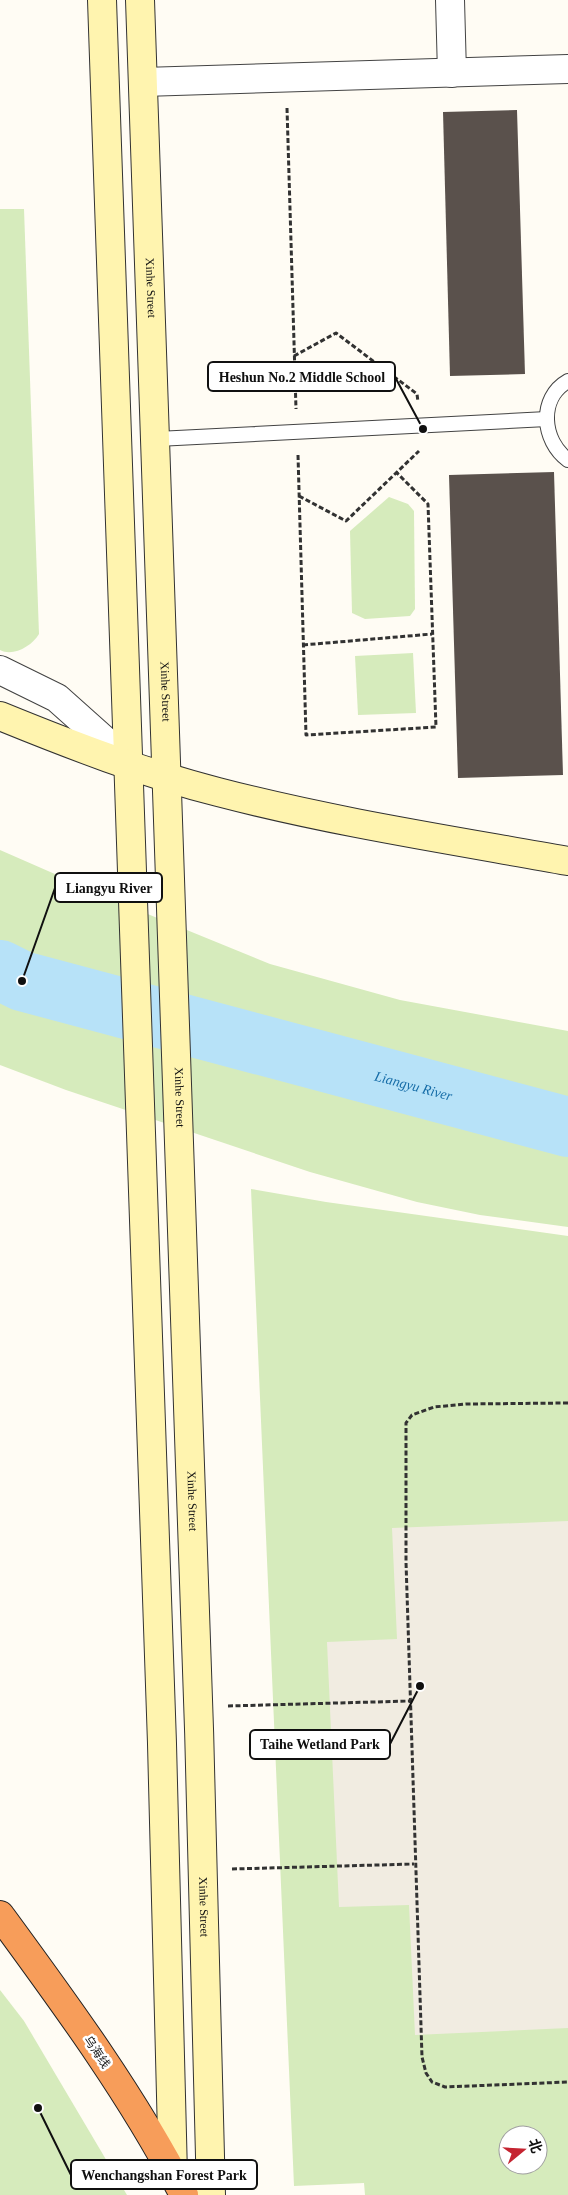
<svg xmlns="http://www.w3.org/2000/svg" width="568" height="2195" font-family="'Times New Roman','Noto Sans SC',serif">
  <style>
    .green { fill: #d6ebbc; fill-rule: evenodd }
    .plaza { fill: #f1ece1 }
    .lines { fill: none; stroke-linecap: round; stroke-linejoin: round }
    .river { stroke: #b7e2f8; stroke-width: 60 }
    .building { fill: #5a514c }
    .lane-casing { stroke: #434343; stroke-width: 16 }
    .street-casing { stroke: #434343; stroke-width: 30 }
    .secondary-casing { stroke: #323232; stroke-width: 30 }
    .highway-casing { stroke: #212121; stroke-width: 30 }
    .path { stroke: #323232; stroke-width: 3; stroke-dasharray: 5 2.5; stroke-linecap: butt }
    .lane { stroke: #fff; stroke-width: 14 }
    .street { stroke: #fff; stroke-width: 28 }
    .secondary { stroke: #fff4af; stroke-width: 28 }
    .highway { stroke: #f79d5a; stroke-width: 28 }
    .labels { text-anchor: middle; stroke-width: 5; stroke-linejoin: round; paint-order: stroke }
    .street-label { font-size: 12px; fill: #101010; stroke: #fff }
    .water-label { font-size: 14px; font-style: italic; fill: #156ca7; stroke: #fff }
    .leader { fill: none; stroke: #101010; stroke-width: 2 }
    .callout-dot { fill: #101010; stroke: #fff; stroke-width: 2 }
    .callout { fill: #fff; stroke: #101010; stroke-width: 2 }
    .callout-label { font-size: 14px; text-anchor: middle; font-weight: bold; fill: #101010 }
  </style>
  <rect width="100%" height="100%" fill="#fffcf4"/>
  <g class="green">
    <path d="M0,209H24L39,634C32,646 13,657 0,650Z"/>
    <polygon points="389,497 408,504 414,511 415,609 410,616 365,619 352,613 350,531"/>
    <polygon points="413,653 416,713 358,715 355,656"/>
    <polygon points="0,850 128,906 270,964 400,1000 568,1031 568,1227 480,1215 417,1202 310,1172 66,1090 0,1065"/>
    <path d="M251,1189L326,1202L568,1236V2195H365L364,2183L294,2186ZM508,2135H538V2165H508Z"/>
    <polygon points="0,1990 24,2021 127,2195 0,2195"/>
  </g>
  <polygon class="plaza" points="568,1521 568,2028 415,2035 409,1905 339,1907 327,1642 397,1639 392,1528"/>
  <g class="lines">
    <path class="river" id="s1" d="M0,970L22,981L568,1127"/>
  </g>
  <g class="building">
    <polygon points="517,110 525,374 450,376 443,112"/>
    <polygon points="554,472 563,775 458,778 449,475"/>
  </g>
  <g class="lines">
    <g class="lane-casing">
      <g id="lane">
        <path d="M568,381C538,398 542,441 568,460"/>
        <polyline points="157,439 547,419"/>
      </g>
    </g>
    <g class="street-casing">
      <g id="street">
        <polyline points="450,0 452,73"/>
        <polyline points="143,82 568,69"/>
        <polyline points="0,670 57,698 132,765"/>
      </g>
    </g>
    <g class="secondary-casing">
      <g id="secondary">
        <path d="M102,0C131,724 156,1449 173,2174"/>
        <path id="s2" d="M140,0C168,731 194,1463 211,2195"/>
        <path d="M0,716C71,745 144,773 218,792C333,822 451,840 568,861"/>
      </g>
    </g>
    <g class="highway-casing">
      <path id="highway" d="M0,1915C66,2005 133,2096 184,2195"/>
    </g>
    <g class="path">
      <polyline points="287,108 296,409"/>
      <polyline points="294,356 336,333 417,394 418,402"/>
      <polyline points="298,455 306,735 436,727 428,504 396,472"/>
      <polyline points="299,496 346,521 419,451"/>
      <polyline points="303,645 432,634"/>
      <polyline points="568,1403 466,1404 434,1407 412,1415 406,1423 406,1562 422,2057 426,2073 432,2082 445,2087 568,2082"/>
      <polyline points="228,1706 410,1701"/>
      <polyline points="232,1869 414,1864"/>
    </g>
    <use href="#lane" class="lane"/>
    <use href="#street" class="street"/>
    <use href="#secondary" class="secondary"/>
    <use href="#highway" class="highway"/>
  </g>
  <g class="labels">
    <g class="street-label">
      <text dy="4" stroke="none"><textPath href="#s2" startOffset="288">Xinhe Street</textPath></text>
      <text dy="4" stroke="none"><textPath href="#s2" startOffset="692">Xinhe Street</textPath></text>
      <text dy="4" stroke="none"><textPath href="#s2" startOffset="1098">Xinhe Street</textPath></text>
      <text dy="4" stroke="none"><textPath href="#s2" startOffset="1502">Xinhe Street</textPath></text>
      <text dy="4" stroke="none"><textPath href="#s2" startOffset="1908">Xinhe Street</textPath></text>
      <text transform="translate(97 2052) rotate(56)" y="4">乌海线</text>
    </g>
    <g class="water-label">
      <text dy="5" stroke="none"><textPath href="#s1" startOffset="430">Liangyu River</textPath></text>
    </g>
  </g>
  <path class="leader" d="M423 429L395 377M22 981L55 888M420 1686L390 1744M38 2108L71 2175"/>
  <g class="callout-dot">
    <circle cx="423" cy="429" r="5"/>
    <circle cx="22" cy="981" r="5"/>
    <circle cx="420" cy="1686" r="5"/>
    <circle cx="38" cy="2108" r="5"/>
  </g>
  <g class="callout">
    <rect x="208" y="362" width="187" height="29" rx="5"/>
    <rect x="55" y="873" width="107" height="29" rx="5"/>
    <rect x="250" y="1730" width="140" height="29" rx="5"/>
    <rect x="71" y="2160" width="186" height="29" rx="5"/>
  </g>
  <g class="callout-label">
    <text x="302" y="382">Heshun No.2 Middle School</text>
    <text x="109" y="893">Liangyu River</text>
    <text x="320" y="1749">Taihe Wetland Park</text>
    <text x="164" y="2180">Wenchangshan Forest Park</text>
  </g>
  <g transform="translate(523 2150) rotate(72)"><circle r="24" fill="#ffffff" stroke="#9f9f9f"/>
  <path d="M0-4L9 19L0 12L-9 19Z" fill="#c52431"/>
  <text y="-8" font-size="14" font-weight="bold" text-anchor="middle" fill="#101010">北</text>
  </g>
</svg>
